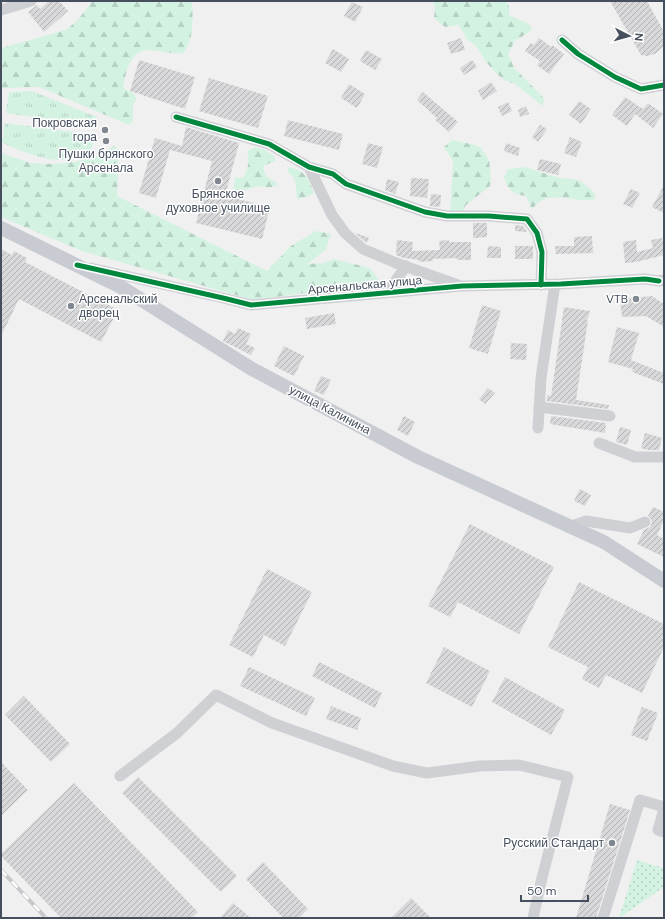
<svg xmlns="http://www.w3.org/2000/svg" width="665" height="919" font-family="'DM Sans',sans-serif">
  <style>
    .grass { fill: url(#grass-tufts) }
    .forest { fill: url(#forest-firs) }
    .park { fill: url(#park-dots) }
    .building { fill: url(#building-hatch) }
    .lines { fill: none; stroke-linecap: round; stroke-linejoin: round }
    .minor { stroke: #ced0d4; stroke-width: 11 }
    .major { stroke: #c8cbd1; stroke-width: 14 }
    .rail-casing { stroke: #c6c8cb; stroke-width: 4 }
    .rail { stroke: #fff; stroke-width: 2.5; stroke-dasharray: 8; stroke-linecap: butt }
    .cycleway-casing { stroke: #fff; stroke-width: 8 }
    .cycleway { stroke: #00873e; stroke-width: 5 }
    .poi-dot { fill: #818791; stroke: #fff; stroke-width: 1.5 }
    .labels { text-anchor: middle; stroke-width: 3; stroke-linejoin: round; paint-order: stroke }
    .poi-label { font-size: 12px; fill: #454f5e; stroke: #fff; text-anchor: end }
    .street-label { font-size: 12px; fill: #454f5e; stroke: #fff }
  </style>
  <defs>
    <pattern id="grass-tufts" width="24" height="20" patternUnits="userSpaceOnUse"><rect width="24" height="20" fill="#d3f2e2"/><path d="M3 7l-1-3M5 7V3M7 7l1-3M15 17l-1-3M17 17v-4M19 17l1-3" fill="none" stroke="#b6d1c4"/></pattern>
    <pattern id="forest-firs" width="22" height="20" patternUnits="userSpaceOnUse"><rect width="22" height="20" fill="#d3f2e2"/><path d="M5 1l3.5 6h-7zM16 11l3.5 6h-7z" fill="#b6d1c4"/></pattern>
    <pattern id="park-dots" width="8" height="8" patternUnits="userSpaceOnUse"><rect width="8" height="8" fill="#d3f2e2"/><path d="M2 2h.1M6 6h.1" fill="none" stroke="#b6d1c4" stroke-width="1.8" stroke-linecap="round"/></pattern>
    <pattern id="building-hatch" width="6" height="6" patternUnits="userSpaceOnUse"><rect width="6" height="6" fill="#d8d8da"/><path d="M-1 1l2-2M0 6l6-6M5 7l2-2" fill="none" stroke="#b1b2b4"/></pattern>
  </defs>
  <rect width="100%" height="100%" fill="#f1f0f0"/>
  <g class="grass">
    <polygon points="32,91 97,117 96,126 6,113 9,92"/>
    <path d="M5,123L94,135L91,152C80,155 69,160 58,160C45,160 13,149 2,142Z"/>
  </g>
  <g class="forest">
    <path d="M92,1H192C193,16 194,38 185,51C181,55 176,53 171,53C162,52 151,49 143,51C129,55 125,76 123,88L134,94L137,99L133,105V122L129,125L39,87L1,88V48L66,30L78,20Z"/>
    <polygon points="433,1 506,1 509,6 509,15 529,24 532,30 515,41 508,53 514,68 544,98 543,106 524,91 515,84 504,80 496,73 485,61 477,47 466,38 459,25 445,27 434,18 435,7"/>
    <polygon points="452,140 475,145 481,148 489,160 491,178 490,186 466,205 461,214 450,213 453,161 444,147"/>
    <polygon points="114,146 119,150 117,196 267,271 291,246 316,231 331,234 326,249 308,264 324,263 334,259 370,268 381,283 253,300 82,251 1,217 1,153 30,163 53,164 75,162 97,156"/>
    <path d="M254,148L263,149L275,156V161L263,166L265,175L278,184C268,191 265,185 255,187C245,188 245,194 233,191L235,177L243,178C249,169 249,161 247,151Z"/>
    <path d="M287,167C305,170 308,177 314,193L305,198L297,199L295,180L288,172Z"/>
    <path d="M525,167L560,178L579,180L595,193V199C579,203 561,194 544,199C540,201 535,206 532,209L526,196C512,194 508,190 504,177L508,169Z"/>
  </g>
  <polygon class="park" points="637,860 664,868 664,887 619,918"/>
  <g class="building">
    <polygon points="49,1 59,1 68,11 44,32 28,12 37,5 40,9"/>
    <polygon points="610,1 647,1 664,32 664,46 655,54 647,56 641,55"/>
    <polygon points="352,2 363,7 355,22 344,16"/>
    <polygon points="461,38 465,50 451,54 447,43"/>
    <polygon points="539,38 551,47 552,45 564,54 549,74 537,65 540,61 525,51 531,43 534,45"/>
    <polygon points="333,49 349,59 341,72 325,63"/>
    <polygon points="366,50 382,59 375,70 360,61"/>
    <polygon points="139,60 195,77 185,109 130,91"/>
    <polygon points="472,60 477,67 464,75 460,68"/>
    <polygon points="209,78 268,96 258,128 199,111"/>
    <polygon points="491,82 497,91 483,100 478,91"/>
    <polygon points="349,84 365,94 357,108 341,98"/>
    <polygon points="423,92 458,122 449,132 435,120 437,118 417,100"/>
    <polygon points="625,97 643,109 648,103 663,114 653,128 635,114 627,126 612,115"/>
    <polygon points="579,101 591,109 581,124 569,115"/>
    <polygon points="508,102 512,111 502,116 498,107"/>
    <polygon points="526,106 529,114 520,117 518,110"/>
    <polygon points="288,120 343,134 339,150 284,136"/>
    <polygon points="540,125 547,129 538,142 532,137"/>
    <polygon points="186,127 239,143 225,196 270,207 262,239 196,223 212,161 170,150 156,198 139,193 155,138 182,146"/>
    <polygon points="570,137 582,142 576,157 564,153"/>
    <polygon points="368,143 383,147 377,168 362,164"/>
    <polygon points="506,143 520,148 518,156 504,151"/>
    <polygon points="540,159 561,164 558,175 537,170"/>
    <polygon points="411,178 429,179 427,198 410,196"/>
    <polygon points="387,179 399,182 395,194 385,190"/>
    <polygon points="664,185 664,213 652,207"/>
    <polygon points="631,189 640,193 632,208 623,204"/>
    <polygon points="431,194 441,195 440,207 430,206"/>
    <polygon points="473,223 487,223 487,237 473,238"/>
    <polygon points="515,225 523,226 527,232 515,231"/>
    <polygon points="356,233 369,238 367,243 356,234"/>
    <polygon points="592,236 593,253 556,254 555,246 574,246 574,237"/>
    <polygon points="662,238 664,247 664,255 636,262 625,263 623,242 636,240 637,252 653,248 651,240"/>
    <polygon points="397,240 413,242 412,251 440,250 439,241 449,240 449,242 471,242 471,260 457,260 457,258 433,259 433,261 419,262 419,260 404,258 396,255"/>
    <polygon points="488,246 501,247 501,258 487,258"/>
    <rect x="515" y="246" width="18" height="13"/>
    <polygon points="1,249 12,255 14,251 27,258 25,262 118,310 101,342 19,299 1,336"/>
    <polygon points="652,296 664,304 664,327 646,316 622,317 620,299"/>
    <polygon points="482,305 501,311 488,354 469,348"/>
    <polygon points="564,307 590,311 588,318 585,319 588,320 576,400 609,405 608,409 547,401 547,395 551,396"/>
    <polygon points="334,313 336,324 307,329 305,318"/>
    <polygon points="617,327 639,333 631,360 664,373 664,384 632,372 633,369 608,362"/>
    <polygon points="238,328 251,334 246,344 255,348 251,355 223,341 228,330 235,334"/>
    <polygon points="511,343 527,344 526,360 510,359"/>
    <polygon points="284,346 304,356 294,376 274,366"/>
    <polygon points="321,376 331,380 324,395 314,391"/>
    <polygon points="488,388 495,393 485,404 479,399"/>
    <polygon points="404,416 415,422 408,436 397,430"/>
    <polygon points="551,416 606,423 605,433 550,424"/>
    <polygon points="620,427 631,430 627,445 616,442"/>
    <polygon points="645,433 662,438 659,450 649,450 641,448"/>
    <polygon points="580,489 591,495 585,506 574,501"/>
    <polygon points="653,507 664,512 664,520 657,535 664,539 664,557 637,544 644,530 650,527 652,523 651,519 648,516"/>
    <polygon points="470,524 554,567 519,634 458,602 450,617 428,606"/>
    <polygon points="267,569 312,592 285,646 264,635 253,657 229,645"/>
    <polygon points="579,582 664,624 664,647 642,693 606,675 599,688 582,679 588,667 548,647"/>
    <polygon points="444,647 490,671 472,707 426,683"/>
    <polygon points="319,662 382,693 375,708 312,676"/>
    <polygon points="249,667 315,698 306,716 240,686"/>
    <polygon points="505,677 565,710 551,735 492,702"/>
    <polygon points="24,696 70,744 51,762 5,715"/>
    <polygon points="331,706 361,718 357,730 326,719"/>
    <polygon points="642,707 658,713 647,741 631,735"/>
    <polygon points="1,762 28,790 1,816"/>
    <polygon points="138,777 237,876 221,892 122,793"/>
    <polygon points="74,783 198,912 191,918 61,918 1,856 1,854"/>
    <polygon points="610,804 630,810 596,918 576,918"/>
    <polygon points="263,862 308,909 299,918 283,918 246,879"/>
    <polygon points="411,898 431,918 391,918"/>
    <polygon points="233,903 251,918 220,918"/>
  </g>
  <g class="lines">
    <g class="minor">
      <polyline points="1,10 31,1"/>
      <polyline points="562,40 578,54 615,77 641,89 664,85"/>
      <polyline points="176,117 269,144 309,167 333,174 346,184 425,212 447,216 489,216 527,219 537,233 542,252 541,285"/>
      <polyline points="309,167 332,215 345,233 363,249 396,263 458,285"/>
      <polyline points="91,268 223,298 251,305 462,286 561,284 645,279 659,281 664,280"/>
      <polyline points="388,292 406,266"/>
      <polyline points="539,407 610,416"/>
      <polyline points="538,428 541,378 555,284"/>
      <polyline points="599,443 635,457 664,457"/>
      <polyline points="569,527 586,521 630,528 645,522"/>
      <polyline points="120,776 177,733 216,695 272,723 393,766 427,773 480,766 519,765 568,777 542,878 533,918"/>
      <polyline points="664,809 658,830 664,832"/>
      <polyline points="603,918 640,800 664,807"/>
    </g>
    <polyline class="major" points="1,228 121,287 252,369 418,457 604,542 664,581"/>
    <g class="rail-casing">
      <polyline id="rail" points="1,870 46,918"/>
    </g>
    <use href="#rail" class="rail"/>
    <g class="cycleway-casing">
      <g id="cycleway">
        <polyline points="562,40 578,54 615,77 641,89 664,85"/>
        <polyline points="176,117 269,144 309,167 333,174 346,184 425,212 447,216 489,216 527,219 537,233 542,252 541,285"/>
        <polyline points="77,265 223,298 251,305 462,286 561,284 645,279 659,281"/>
      </g>
    </g>
    <use href="#cycleway" class="cycleway"/>
  </g>
  <g class="poi-dot">
    <circle cx="105" cy="130" r="4"/>
    <circle cx="106" cy="141" r="4"/>
    <circle cx="218" cy="181" r="4"/>
    <circle cx="636" cy="299" r="4"/>
    <circle cx="71" cy="306" r="4"/>
    <circle cx="612" cy="843" r="4"/>
  </g>
  <g class="labels">
    <g class="poi-label">
      <text x="97" y="127">Покровская<tspan x="97" dy="14">гора</tspan></text>
      <text x="106" y="158" text-anchor="middle">Пушки брянского<tspan x="106" dy="14">Арсенала</tspan></text>
      <text x="218" y="198" text-anchor="middle">Брянское<tspan x="218" dy="14">духовное училище</tspan></text>
      <text x="79" y="303" text-anchor="start">Арсенальский<tspan x="79" dy="14">дворец</tspan></text>
      <text x="628" y="303">VTB</text>
      <text x="604" y="847">Русский Стандарт</text>
    </g>
    <g class="street-label">
      <text transform="translate(365 285) rotate(-5)" y="4">Арсенальская улица</text>
      <text transform="translate(330 410) rotate(28)" y="4">улица Калинина</text>
    </g>
  </g>
  <rect width="665" height="919" fill="none" stroke="#454f5e" stroke-width="4"/>
  <g transform="translate(629 36) rotate(96)" stroke="#ffffff" stroke-width="3" paint-order="stroke">
  <path d="M0-3L7 15L0 10L-7 15Z" fill="#454f5e"/>
  <text y="-6" font-size="11" font-weight="bold" text-anchor="middle" fill="#454f5e">N</text>
  </g>
  <path d="M521 895v6h67v-6" fill="none" stroke="#454f5e" stroke-width="2"/>
  <text x="527" y="895" font-size="12" fill="#454f5e" stroke="#ffffff" stroke-width="3" paint-order="stroke">50 m</text>
</svg>
